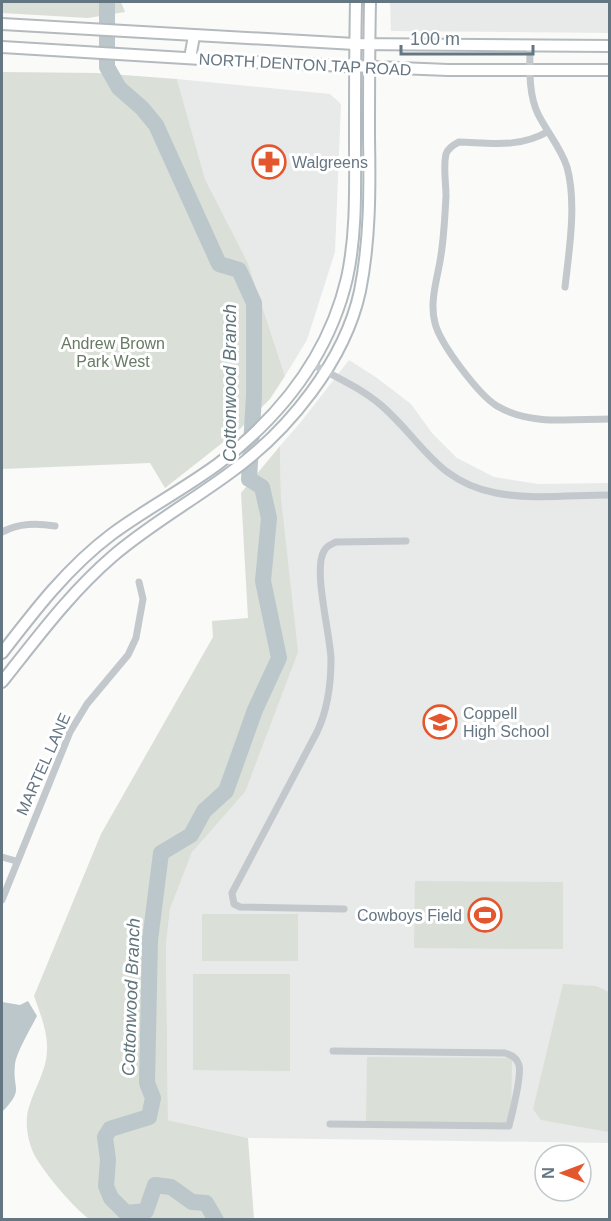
<svg xmlns="http://www.w3.org/2000/svg" width="611" height="1221" font-family="Helvetica,sans-serif">
  <style>
    .built { fill: #e8e9e9 }
    .green { fill: #dadfd7 }
    .water { fill: #bbc7cb }
    .lines { fill: none; stroke-linecap: round; stroke-linejoin: round }
    .river { stroke: #bbc7cb; stroke-width: 16 }
    .secondary-casing { stroke: #b3babf; stroke-width: 14 }
    .primary-casing { stroke: #b5babe; stroke-width: 14 }
    .street { stroke: #c3c8cc; stroke-width: 7 }
    .secondary { stroke: #fff; stroke-width: 10 }
    .primary { stroke: #fff; stroke-width: 10 }
    .labels { text-anchor: middle; stroke-width: 6; stroke-linejoin: round; paint-order: stroke }
    .street-label { font-size: 16px; fill: #657683; stroke: #fff }
    .poi-label { font-size: 16px; fill: #657683; stroke: #fff; text-anchor: start }
    .park-label { font-size: 16px; fill: #687a64; stroke: #fff }
    .water-label { font-size: 18px; font-style: italic; fill: #60757c; stroke: #fff }
  </style>
  <rect width="100%" height="100%" fill="#fafaf8"/>
  <g class="built">
    <polygon points="390,2 609,2 609,33 391,31"/>
    <polygon points="177,79 330,94 341,104 335,252 307,340 285,376 248,263 205,179"/>
    <polygon points="349,360 377,378 411,404 432,433 457,458 494,477 538,484 609,483 609,1143 248,1138 168,1120 166,945 170,909 192,851 245,792 281,499 280,446 300,423"/>
  </g>
  <g class="green">
    <polygon points="2,2 121,2 125,12 88,18 2,13"/>
    <polygon points="2,72 97,73 177,79 205,179 248,263 285,376 270,399 240,429 165,488 150,463 2,469"/>
    <path d="M280,446L281,499L298,652L245,792L192,852L170,909L166,945L168,1120L248,1138L254,1219H89C72,1206 46,1175 35,1156C28,1143 24,1122 29,1107C34,1089 47,1070 47,1050C48,1032 40,1013 34,996L101,834L213,637L212,621L248,618L241,493Z"/>
    <polygon points="415,881 563,882 563,949 414,948"/>
    <rect x="202" y="914" width="96" height="47"/>
    <polygon points="193,974 290,974 290,1071 193,1070"/>
    <polygon points="563,984 596,986 609,992 609,1132 541,1120 533,1109"/>
    <polygon points="367,1057 512,1058 511,1123 366,1122"/>
  </g>
  <path class="water" d="M28,1001L37,1016C31,1028 17,1051 15,1064C12,1091 25,1088 2,1112V1002L20,1005Z"/>
  <g class="lines">
    <polyline class="river" points="107,2 107,67 119,88 142,108 156,125 219,264 239,270 254,303 254,396 249,479 262,487 269,518 263,581 279,658 255,710 226,791 204,811 191,835 161,853 150,940 147,1083 153,1098 149,1117 110,1129 105,1137 108,1160 106,1186 111,1198 126,1213 146,1211 155,1185 171,1187 192,1202 206,1203 216,1220"/>
    <g class="secondary-casing">
      <g id="secondary">
        <path d="M2,653C35,610 68,567 112,534C146,509 184,489 218,464C281,416 329,355 347,278C357,232 355,184 355,138C355,92 355,47 356,2"/>
        <path d="M2,682C37,638 70,593 113,556C149,525 192,501 231,472C288,431 345,361 360,291C370,241 370,189 369,138C369,92 369,47 370,2"/>
      </g>
    </g>
    <g class="primary-casing">
      <g id="primary">
        <polyline points="2,24 355,44 610,46"/>
        <polyline points="2,47 251,62 448,70 610,70"/>
        <polyline points="190,58 194,36"/>
      </g>
    </g>
    <g class="street">
      <path d="M530,45C530,68 528,93 538,114C547,132 561,148 567,167C577,203 569,251 565,287"/>
      <path d="M547,132C519,148 491,143 459,142C453,145 448,148 446,154C443,167 446,183 446,196C445,215 444,236 441,255C438,277 429,301 435,323C440,344 479,395 497,406C531,426 572,419 610,419"/>
      <path d="M312,364C336,377 361,388 382,406C422,441 437,482 496,493C532,500 572,495 610,495"/>
      <path d="M2,532C20,523 36,523 55,526"/>
      <polyline points="2,857 16,861"/>
      <polyline points="2,900 70,732 87,704 128,655 136,638 143,599 139,582"/>
      <path d="M344,909L240,907L234,904L232,893L317,732C328,709 331,685 331,659C330,633 314,574 323,553C326,546 330,545 336,542L406,541"/>
      <path d="M330,1124L509,1126C512,1113 522,1077 519,1065C517,1058 512,1055 505,1053L333,1051"/>
    </g>
    <use href="#secondary" class="secondary"/>
    <use href="#primary" class="primary"/>
  </g>
  <defs>
    <g id="pharmacy-ring" transform="scale(1.725)"><circle r="9.5" fill="#fff" stroke="#e4572e" stroke-width="1.5"/><path d="M-2-6h4v4h4v4h-4v4h-4v-4h-4v-4h4Z" fill="#e4572e"/></g>
    <g id="school-ring" transform="scale(1.725)"><circle r="9.5" fill="#fff" stroke="#e4572e" stroke-width="1.5"/><path d="M0-5L7-2L0 1L-7-2ZM-4 1L0 2.5L4 1V4Q0 6-4 4Z" fill="#e4572e"/></g>
    <g id="stadium-ring" transform="scale(1.725)"><circle r="9.5" fill="#fff" stroke="#e4572e" stroke-width="1.5"/><path d="M0-5a6.5 5 0 1 0 0 10a6.5 5 0 1 0 0-10ZM-3.5-1.8h7v3.6h-7Z" fill="#e4572e"/></g>
  </defs>
  <g fill-rule="evenodd">
    <use href="#pharmacy-ring" x="269" y="162"/>
    <use href="#school-ring" x="440" y="722"/>
    <use href="#stadium-ring" x="485" y="915"/>
  </g>
  <g class="labels">
    <g class="street-label">
      <text transform="translate(305 64) rotate(3)" y="6">NORTH DENTON TAP ROAD</text>
      <text transform="translate(43 764) rotate(-66)" y="6">MARTEL LANE</text>
    </g>
    <g class="poi-label">
      <text x="292" y="168">Walgreens</text>
      <text x="463" y="719">Coppell<tspan x="463" dy="18">High School</tspan></text>
      <text x="462" y="921" text-anchor="end">Cowboys Field</text>
    </g>
    <g class="park-label">
      <text x="113" y="349">Andrew Brown<tspan x="113" dy="18">Park West</tspan></text>
    </g>
    <g class="water-label">
      <text transform="translate(230 383) rotate(-90)" y="6">Cottonwood Branch</text>
      <text transform="translate(131 997) rotate(-88)" y="6">Cottonwood Branch</text>
    </g>
  </g>
  <rect width="611" height="1221" fill="none" stroke="#657683" stroke-width="6"/>
  <g transform="translate(563 1173) rotate(270)"><circle r="28" fill="#ffffff" stroke="#c1c8cd" stroke-width="1.5"/>
  <path d="M0-4.5L10 22L0 15L-10 22Z" fill="#e4572e"/>
  <text y="-9" font-size="16" font-weight="bold" text-anchor="middle" fill="#657683">N</text>
  </g>
  <path d="M401 45v9h132v-9" fill="none" stroke="#657683" stroke-width="3"/>
  <text x="410" y="45" font-size="18" fill="#657683" stroke="#ffffff" stroke-width="4.5" paint-order="stroke">100 m</text>
</svg>
